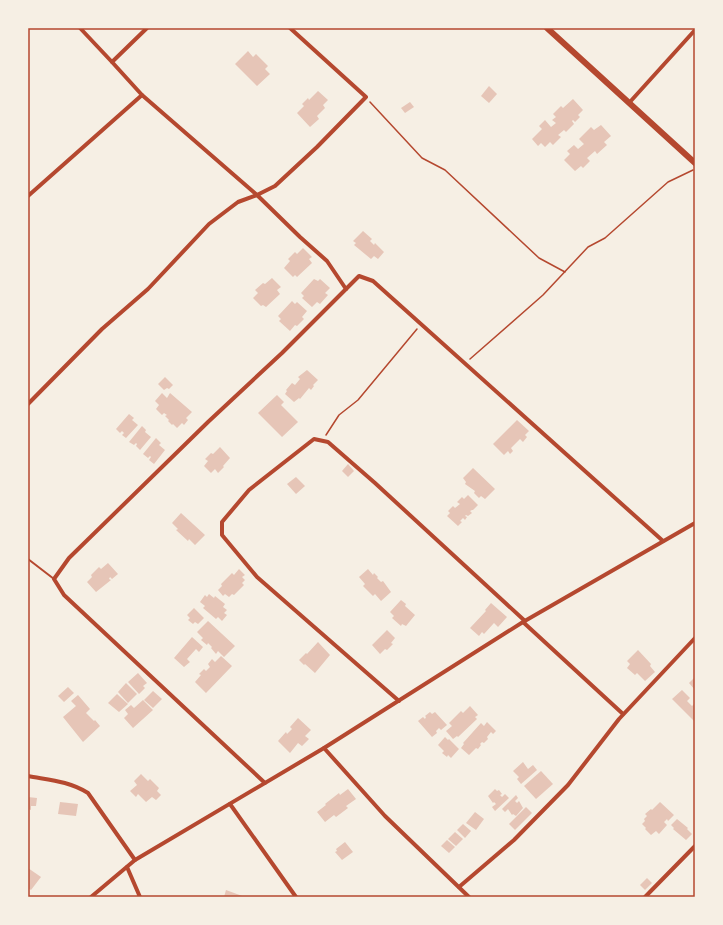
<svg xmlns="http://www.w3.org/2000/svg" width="723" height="925" font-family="'Sofia Sans Condensed',sans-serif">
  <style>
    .building { fill: #e6c5b7 }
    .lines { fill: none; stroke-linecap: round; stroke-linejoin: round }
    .path { stroke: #b5482f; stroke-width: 1.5 }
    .service { stroke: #b5482f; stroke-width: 2 }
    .minor { stroke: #b5482f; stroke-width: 4 }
    .primary { stroke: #b5482f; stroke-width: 6 }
    .neatline { fill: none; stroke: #b5482f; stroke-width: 1.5 }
  </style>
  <rect width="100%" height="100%" fill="#f6efe4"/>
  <g class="building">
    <polygon points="248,51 253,57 256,54 268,66 265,69 270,74 257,86 235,64"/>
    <polygon points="489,86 497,94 489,103 481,96"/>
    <polygon points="318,91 328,100 323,105 325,108 317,116 319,119 310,127 297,113 304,106 302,104 308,98 309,100"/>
    <polygon points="573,99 583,110 578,115 580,117 575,122 573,120 572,121 574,124 566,132 564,130 558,135 561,137 553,145 550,142 545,147 541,143 538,146 532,139 542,129 539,126 545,120 551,127 556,123 552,120 556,117 553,114 561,106 563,108"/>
    <polygon points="410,102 414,107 405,113 401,108"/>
    <polygon points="601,125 611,136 604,142 607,145 597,154 595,151 587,158 590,161 583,168 581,166 575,171 564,160 570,154 567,151 574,145 578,149 584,144 579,139 591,127 594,130"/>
    <polygon points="363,231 372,239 370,241 374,245 375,243 384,252 378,259 374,256 371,259 354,245 356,243 353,241"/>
    <polygon points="303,248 312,257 309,259 312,263 297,277 295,275 293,277 284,268 290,261 288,259 295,252 297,254"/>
    <polygon points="272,278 281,287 277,290 280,294 266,307 263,305 261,306 253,298 258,293 255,290 263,283 265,284"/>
    <polygon points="314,279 318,281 320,279 330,288 325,293 328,295 320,304 317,302 312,307 302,298 304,296 301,293"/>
    <polygon points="292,301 295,304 297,302 307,311 302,317 304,319 297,326 295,325 290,331 279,321 281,319 278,316"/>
    <polygon points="307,370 318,380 313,385 314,386 311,390 309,388 300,399 299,398 294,402 285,394 287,391 286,390 292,383 295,385 300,379 298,377"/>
    <polygon points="165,377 173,385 169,389 167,388 164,390 158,384"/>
    <polygon points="162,393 167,398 170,393 192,412 186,418 188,420 184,425 182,423 177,428 173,424 172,425 168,421 169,420 165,416 167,415 164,413 162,415 156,409 159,405 155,401"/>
    <polygon points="277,395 284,402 281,405 298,422 282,437 258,413"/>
    <polygon points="129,414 134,418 132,420 138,425 126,438 122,435 124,433 122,431 120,433 116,429"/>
    <polygon points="517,420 529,431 525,435 527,437 523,442 520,439 511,448 513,451 510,454 508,451 504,455 493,444"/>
    <polygon points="142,426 146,430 145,432 151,437 140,450 136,446 137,444 136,443 134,445 129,442"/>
    <polygon points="156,438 161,443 159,445 165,450 154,464 149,460 151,457 150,456 148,458 143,454"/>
    <polygon points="220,447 230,458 223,466 224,467 218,473 215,469 211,473 204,466 208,461 205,459 211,453 213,454"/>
    <polygon points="348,464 354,471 348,477 342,471"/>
    <polygon points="473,468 495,489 485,499 481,496 479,498 474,493 475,491 465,484 466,482 463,478"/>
    <polygon points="296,477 305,486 296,494 287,484"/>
    <polygon points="468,495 478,505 473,510 472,510 470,511 472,513 468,516 466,515 465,516 467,517 465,520 463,518 460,521 462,522 458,526 447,516 450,513 448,511 453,506 455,508 460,504 457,502 462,497 464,499"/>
    <polygon points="181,513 205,535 195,545 189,539 188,541 176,530 178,529 172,523"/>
    <polygon points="108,563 118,574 112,579 110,577 109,579 111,580 96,592 87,582 92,577 91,575 99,567 101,569"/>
    <polygon points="239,569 245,575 242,577 245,580 242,583 244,585 234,595 232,594 229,597 225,594 223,596 218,590 222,586 221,584 232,573 234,575"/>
    <polygon points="368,569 373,575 374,573 378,577 377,578 381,582 383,581 391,592 381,601 375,594 373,596 363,586 365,584 359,577"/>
    <polygon points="209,594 214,598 215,596 225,604 223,607 227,610 224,613 227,615 222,621 218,617 216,619 203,608 205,606 200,602 205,595 207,597"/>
    <polygon points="401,600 406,604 405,606 415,615 406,626 402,624 401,626 392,618 394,616 390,612"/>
    <polygon points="491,603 507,617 498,627 494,623 484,634 482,632 479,636 470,628 486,611 485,610"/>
    <polygon points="194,608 204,618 198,624 195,622 193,624 188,620 190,618 187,615"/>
    <polygon points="208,621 235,646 224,657 218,651 216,654 211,648 212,647 208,643 207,645 201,640 203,638 197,632"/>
    <polygon points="387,630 395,638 391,643 393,644 387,650 385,649 380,654 372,645"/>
    <polygon points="192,637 203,647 199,652 196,649 187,659 190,662 184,667 174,658"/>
    <polygon points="318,642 330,655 315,673 305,664 304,665 299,660 306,653 307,654"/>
    <polygon points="638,650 651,664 650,666 655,672 645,681 637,673 635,675 627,668 630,664 627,661"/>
    <polygon points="221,656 232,666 206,693 195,682 201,675 199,674 204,669 206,671 210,667 208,664 212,659 215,662"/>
    <polygon points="138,673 147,683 143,686 145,688 139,694 128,682"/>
    <polygon points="695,677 695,690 689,683"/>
    <polygon points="126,683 137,694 128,703 118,692"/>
    <polygon points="68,687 74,693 64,702 58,696"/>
    <polygon points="682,690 690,698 687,701 692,706 695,703 694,721 672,699"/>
    <polygon points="153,691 162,699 153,708 144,700"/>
    <polygon points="117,694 128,704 119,712 108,703"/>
    <polygon points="78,695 90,709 86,713 94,721 95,720 100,726 83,742 63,717 76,706 71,701"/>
    <polygon points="143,700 153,710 133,728 124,718 128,714 125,710 131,705 134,708"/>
    <polygon points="470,706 478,715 475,717 477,719 458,737 457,736 453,739 446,731 452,726 449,723 461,711 463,713"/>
    <polygon points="430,712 432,714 435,712 447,725 441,730 439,728 436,731 437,733 432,737 418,721 423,717 425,719 426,717 425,716"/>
    <polygon points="298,718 311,730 305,736 309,739 302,746 298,743 290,753 278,741 286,732 287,734 292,729 290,727"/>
    <polygon points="487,722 496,731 493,734 491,732 487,737 488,739 484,743 482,742 480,744 481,745 478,749 476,748 469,755 461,748 464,744 463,743 481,723 484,726"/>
    <polygon points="445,737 448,740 449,739 459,749 451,758 448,755 447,757 442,753 444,751 438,745"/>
    <polygon points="523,762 528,769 533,765 537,770 521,784 517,779 519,777 513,771"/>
    <polygon points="541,771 553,784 536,799 524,786"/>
    <polygon points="141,774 148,781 150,779 159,788 157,791 161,795 156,800 152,797 146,802 138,794 136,797 130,791 137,785 134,781"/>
    <polygon points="348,789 356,799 346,806 348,808 336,817 334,815 325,822 317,812 326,805 325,804 339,793 340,795"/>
    <polygon points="495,789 497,791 499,790 502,794 500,795 502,797 505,794 509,798 495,811 492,807 496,804 494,802 493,803 488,796"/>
    <polygon points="516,795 518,798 515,801 517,803 519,801 523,808 516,816 513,814 512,815 508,809 505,812 502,809"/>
    <polygon points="28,797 37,798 36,806 31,806 31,810 28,809"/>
    <polygon points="60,802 78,804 76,816 58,814"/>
    <polygon points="660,802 674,815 668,821 667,819 664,822 667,825 659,834 656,831 651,835 645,829 646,828 642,824 645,821 644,819 647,816 645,814 651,809 652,810"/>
    <polygon points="526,807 532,813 515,830 509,824"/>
    <polygon points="475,812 484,819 476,830 466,823"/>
    <polygon points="677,819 688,828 687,829 692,834 686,840 673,829 674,828 671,825"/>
    <polygon points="463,824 471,831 465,838 457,830"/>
    <polygon points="455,832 463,839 456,846 448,839"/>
    <polygon points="447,840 455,847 449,853 441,846"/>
    <polygon points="345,842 353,852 342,860 335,852 337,851 336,849"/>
    <polygon points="28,868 41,877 31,890 28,888"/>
    <polygon points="647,878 652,883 645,890 640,885"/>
    <polygon points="226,890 245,897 224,897"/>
  </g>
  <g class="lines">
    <g class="path">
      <polyline points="370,102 422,158 445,170 539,258 565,272"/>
      <polyline points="470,359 543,295 588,247 605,238 668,182 693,170"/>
      <polyline points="326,435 339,415 358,400 417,329"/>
    </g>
    <polyline class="service" points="28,559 54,579"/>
    <g class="minor">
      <polyline points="80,28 112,62"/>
      <polyline points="290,28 366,97 317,147 275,186 257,195 300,237 327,261 346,289"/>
      <polyline points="629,103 695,30"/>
      <polyline points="28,196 142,95 112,62 147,28"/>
      <polyline points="28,404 102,329 148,289 209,224 238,202 257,195 142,95"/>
      <polyline points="523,622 623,714"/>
      <polyline points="399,701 257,577 222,535 222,522 249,490 314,439 328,442 375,483 525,621"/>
      <polyline points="324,748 385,816 469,897"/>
      <path d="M28,776C49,780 69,781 88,793L135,860"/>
      <polyline points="265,783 64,595 54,579 69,558 208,422 282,353 359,276 373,281 663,541"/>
      <polyline points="230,804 296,897"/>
      <polyline points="127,867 140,897"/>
      <polyline points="459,887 514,840 568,785 619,719 695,638"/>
      <polyline points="91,897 135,860 324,748 523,622 695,523"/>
      <polyline points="645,897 695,846"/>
    </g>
    <polyline class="primary" points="547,28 695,163"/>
  </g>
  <rect width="723" height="925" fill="none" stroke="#f6efe4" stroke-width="58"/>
  <rect x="29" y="29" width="665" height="867" class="neatline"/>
</svg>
